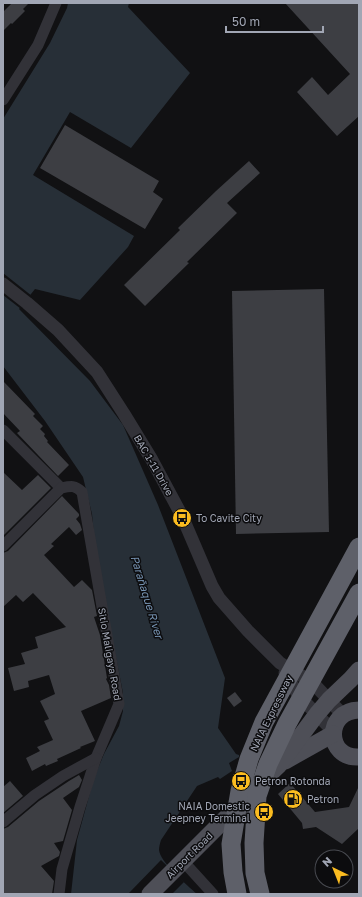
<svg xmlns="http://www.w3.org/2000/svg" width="362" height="897" font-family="'Golos Text',sans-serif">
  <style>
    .water { fill: #272f37 }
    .pier { fill: #111113 }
    .building { fill: #3d3e43 }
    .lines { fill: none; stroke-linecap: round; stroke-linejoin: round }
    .minor { stroke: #323238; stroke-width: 11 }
    .tertiary { stroke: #323238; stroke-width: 13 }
    .primary { stroke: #4e4f57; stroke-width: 17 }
    .motorway { stroke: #5e6069; stroke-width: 19 }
    .labels { text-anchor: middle; stroke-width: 3; stroke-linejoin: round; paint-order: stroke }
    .street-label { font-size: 10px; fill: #a1a6b4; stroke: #0c0c0e }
    .poi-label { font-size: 10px; fill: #a1a6b4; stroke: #0c0c0e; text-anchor: start }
    .water-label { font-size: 11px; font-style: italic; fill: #7693b2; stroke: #0c0c0e }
  </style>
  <rect width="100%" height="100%" fill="#111113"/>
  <path class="water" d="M68,3H129L128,7L190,73L131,148L70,112L33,175L134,236L128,247L80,300L35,289L19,309L90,381L123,425L158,505L225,678L218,728L236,754L239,755V757L229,763L232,771L220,779L218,777L197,786L161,840C160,843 159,847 159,850C160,862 187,885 197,894H71L77,840L94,778L104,754L119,726L123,711V693L96,555L92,514L83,477L45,421L3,366V119L50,43L67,8Z"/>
  <g class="pier">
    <polygon points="3,273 32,296 21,309 3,295"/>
    <polygon points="161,860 184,882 172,894 128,894"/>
  </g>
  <g class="building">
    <polygon points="12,3 29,3 23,9 25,11 12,24 11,23 3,31 3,12"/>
    <polygon points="285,3 359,3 359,116 337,136 297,92 312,77 328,95 350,74"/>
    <polygon points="65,125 159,181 153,192 163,199 145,229 40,168"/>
    <polygon points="249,161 260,173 227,203 237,213 187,262 189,263 145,306 124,285 180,230 178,228 216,191"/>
    <polygon points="324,289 329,532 236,534 232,291"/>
    <polygon points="3,381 35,414 33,416 43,426 40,429 45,434 44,436 48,441 47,442 69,465 58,476 17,433 20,431 3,413"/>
    <polygon points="3,472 22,490 38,475 51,488 3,536"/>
    <polygon points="62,496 79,514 79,516 76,519 80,524 82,530 76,535 69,527 51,544 54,546 44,555 74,587 82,580 92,590 97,616 94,617 100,635 107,678 106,679 109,685 111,698 81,711 95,741 80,747 81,748 57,759 58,761 46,766 45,764 32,771 26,758 40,751 37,747 53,740 44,721 49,719 40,701 55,694 49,675 28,681 29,687 14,691 8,668 25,664 21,653 38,648 35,637 66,627 33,593 23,602 16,595 3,607 3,553 8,551"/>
    <polygon points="235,692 242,701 234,707 227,698"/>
    <polygon points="79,775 82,780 79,787 63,798 72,810 63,841 54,843 60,852 59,856 41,866 54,881 52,894 3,894 3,829 8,827 39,801 69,781"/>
    <polygon points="10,781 23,796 3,813 3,787"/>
    <polygon points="290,783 315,812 349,807 359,786 359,828 342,844 316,827 303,829 302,823 278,794"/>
  </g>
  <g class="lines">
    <g class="minor">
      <polyline points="3,100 38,45 56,3"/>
      <polyline points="3,430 61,488"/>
      <path d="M3,546L61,488C71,486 75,485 82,492L119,704L96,758L80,807L62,869L59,894"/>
      <polyline points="3,822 35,795 63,776 96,758"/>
      <polyline points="183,861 213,894"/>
    </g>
    <g class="tertiary">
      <polyline points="3,284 27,303 58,330 97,372 124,414 152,460 182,516 212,586 219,598 248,631 280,663 312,682 343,715"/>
      <polyline points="285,673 299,696 333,731"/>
    </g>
    <g class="primary">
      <path d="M359,710C324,711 326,759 359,757"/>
      <polyline points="285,761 333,734"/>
      <polyline points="261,782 279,765 317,714 329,700 351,679 359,670"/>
      <polyline points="150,894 242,802"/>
    </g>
    <g class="motorway">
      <polyline points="237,894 233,872 231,844 240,791 249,759 264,722 359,547"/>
      <polyline points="260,894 255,873 254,843 257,796 268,764 287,724 359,593"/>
    </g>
  </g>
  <defs>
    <g id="bus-disc" transform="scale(1)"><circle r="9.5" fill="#fbbc20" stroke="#0c0c0e"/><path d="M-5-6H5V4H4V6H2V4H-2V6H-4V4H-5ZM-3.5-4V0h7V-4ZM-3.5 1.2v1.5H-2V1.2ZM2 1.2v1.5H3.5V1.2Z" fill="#111"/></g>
    <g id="fuel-disc" transform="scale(1)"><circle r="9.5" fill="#fbbc20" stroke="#0c0c0e"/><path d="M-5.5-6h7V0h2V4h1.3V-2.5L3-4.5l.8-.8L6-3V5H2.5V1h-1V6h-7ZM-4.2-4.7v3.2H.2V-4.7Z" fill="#111"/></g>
  </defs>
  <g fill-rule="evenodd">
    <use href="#bus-disc" x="182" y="518"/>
    <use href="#bus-disc" x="241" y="781"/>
    <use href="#fuel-disc" x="293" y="799"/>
    <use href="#bus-disc" x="264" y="812"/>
  </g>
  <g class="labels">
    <g class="street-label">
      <text transform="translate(154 465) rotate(60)" y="4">BAC 1-11 Drive</text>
      <text transform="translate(110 654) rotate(80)" y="4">Sitio Maligaya Road</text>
      <text transform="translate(271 713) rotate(-64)" y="4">NAIA Expressway</text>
      <text transform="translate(189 855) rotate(-45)" y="4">Airport Road</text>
    </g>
    <g class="poi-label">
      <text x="196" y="522">To Cavite City</text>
      <text x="255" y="785">Petron Rotonda</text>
      <text x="307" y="803">Petron</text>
      <text x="250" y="810" text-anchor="end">NAIA Domestic<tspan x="250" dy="12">Jeepney Terminal</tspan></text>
    </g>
    <g class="water-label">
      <text transform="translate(147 597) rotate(73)" y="4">Parañaque River</text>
    </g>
  </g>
  <rect width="362" height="897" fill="none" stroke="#a1a6b4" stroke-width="8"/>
  <g transform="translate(334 869) rotate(317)"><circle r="19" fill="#0c0c0e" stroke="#484a50"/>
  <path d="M0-3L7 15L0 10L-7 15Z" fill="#fbbc20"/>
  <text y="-6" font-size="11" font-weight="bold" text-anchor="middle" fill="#a1a6b4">N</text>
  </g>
  <path d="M226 26v6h97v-6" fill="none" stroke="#a1a6b4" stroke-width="2"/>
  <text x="232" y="26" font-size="12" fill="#a1a6b4" stroke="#0c0c0e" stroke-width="3" paint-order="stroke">50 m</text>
</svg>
